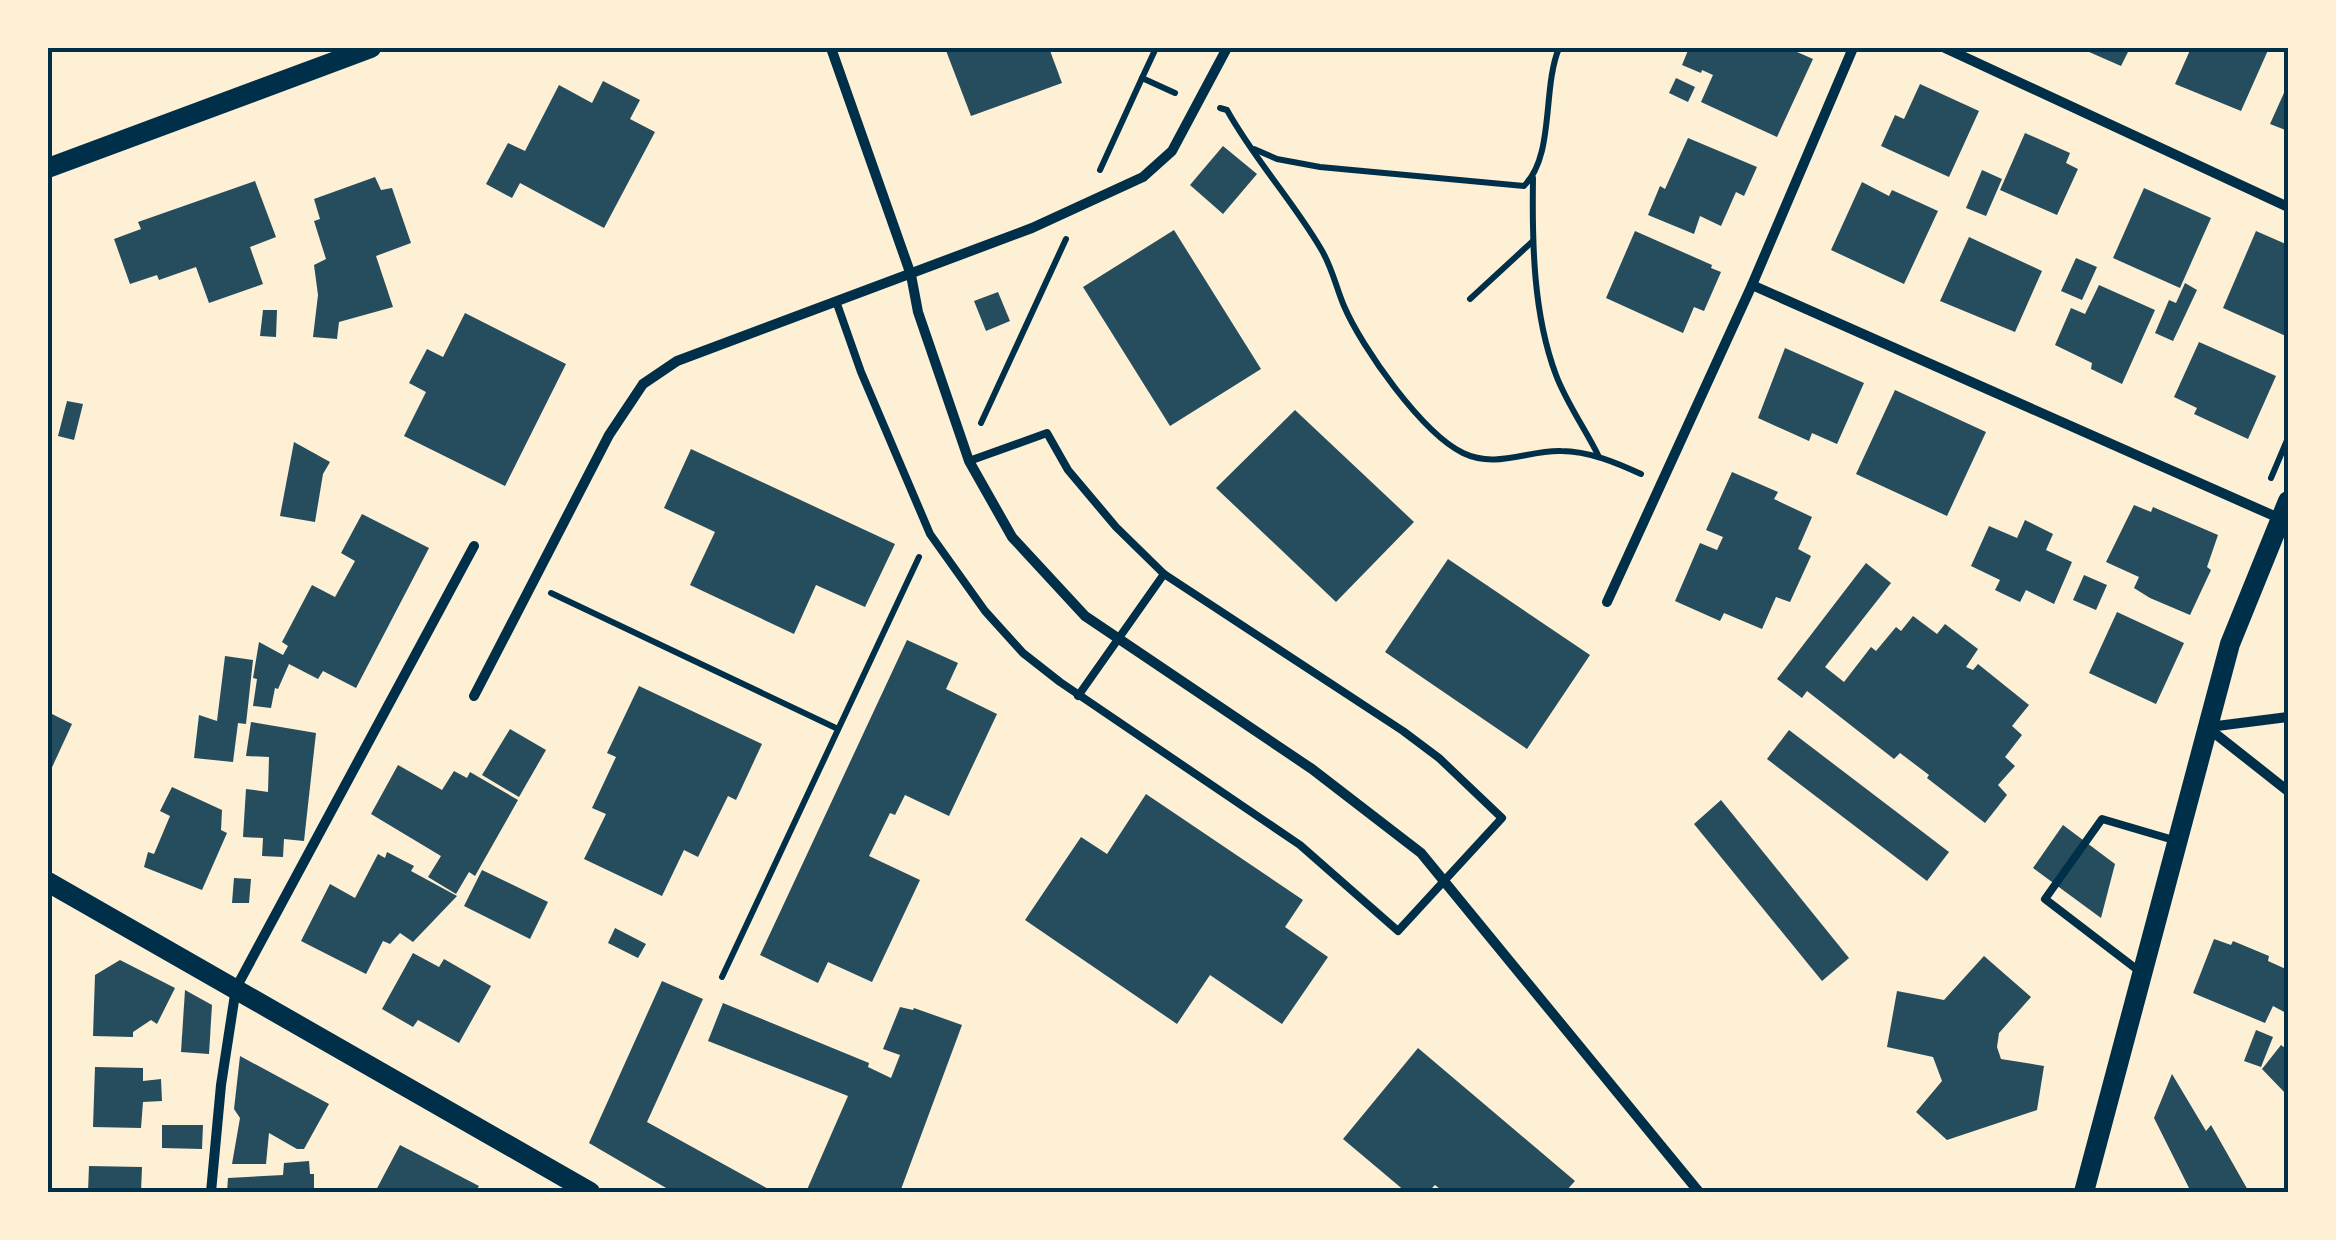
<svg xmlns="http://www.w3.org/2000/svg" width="2336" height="1240" font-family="Montserrat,sans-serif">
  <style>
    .building { fill: #264d5e }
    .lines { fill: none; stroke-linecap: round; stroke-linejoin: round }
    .path { stroke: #003049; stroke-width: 6 }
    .service { stroke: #003049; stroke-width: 8 }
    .minor { stroke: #003049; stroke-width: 10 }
    .secondary { stroke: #003049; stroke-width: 20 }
    .neatline { fill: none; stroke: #003049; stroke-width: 4 }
  </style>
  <rect width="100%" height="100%" fill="#fdf0d5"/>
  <g class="building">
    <polygon points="945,48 1049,48 1062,83 971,116"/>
    <polygon points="1689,48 1788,48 1813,59 1777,137 1701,102 1713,75 1702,70 1701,73 1682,65"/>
    <polygon points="2080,48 2130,48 2121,66"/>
    <polygon points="2191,48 2269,48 2241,111 2175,84"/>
    <polygon points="1676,78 1695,87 1688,102 1669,93"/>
    <polygon points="603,81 640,100 630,119 655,132 604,228 520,183 512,198 486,184 508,143 525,151 559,85 592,103"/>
    <polygon points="1920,84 1979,111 1949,177 1881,146 1895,115 1904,119"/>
    <polygon points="2288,84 2288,131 2270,124"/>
    <polygon points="2025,133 2070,153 2066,163 2078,169 2057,215 2000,190"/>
    <polygon points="1688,138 1757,167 1744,196 1736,192 1721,226 1700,216 1694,234 1648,215 1660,186 1665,189"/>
    <polygon points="1223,146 1257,174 1223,214 1190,185"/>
    <polygon points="1982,170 2002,179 1986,216 1966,208"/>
    <polygon points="375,177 381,190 392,188 411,243 376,256 393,307 339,322 337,339 313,337 318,295 314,265 326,259 314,221 320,219 314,199"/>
    <polygon points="255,181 276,237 250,247 263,284 209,303 196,267 159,280 157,275 130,284 114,239 141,229 138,222"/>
    <polygon points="1862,182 1889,196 1892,190 1938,211 1904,284 1831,250"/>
    <polygon points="2144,188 2211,218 2180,288 2113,258"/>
    <polygon points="1174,230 1261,369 1170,426 1083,287"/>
    <polygon points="1635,231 1712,265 1711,268 1721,272 1704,311 1694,307 1683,333 1606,298"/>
    <polygon points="2256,231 2288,245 2288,337 2223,308"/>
    <polygon points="1969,237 2042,271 2015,332 1940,301"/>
    <polygon points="2076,258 2097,267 2082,300 2061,291"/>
    <polygon points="2185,283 2197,290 2173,341 2155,333 2169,300 2176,303"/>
    <polygon points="2099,285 2155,310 2122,384 2091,369 2092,363 2055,345 2071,308 2085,314"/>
    <polygon points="998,292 1010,321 986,331 974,301"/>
    <polygon points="263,310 277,310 276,337 260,336"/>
    <polygon points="465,313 566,364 505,486 404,436 426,392 409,383 427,349 443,357"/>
    <polygon points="2199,342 2276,376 2248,439 2194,414 2197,408 2174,397"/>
    <polygon points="1785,348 1864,383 1837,444 1812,433 1809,441 1758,418"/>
    <polygon points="1895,390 1986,432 1947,516 1856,474"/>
    <polygon points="67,401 83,404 74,440 58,436"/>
    <polygon points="1295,410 1414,522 1336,602 1216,488"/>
    <polygon points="294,442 330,462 323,474 315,522 280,516"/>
    <polygon points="691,449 895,544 865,607 816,585 794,634 690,585 715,532 664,508"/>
    <polygon points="1732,472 1778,492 1774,499 1812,517 1798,549 1811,556 1790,602 1776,597 1762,629 1724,613 1720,621 1675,601 1700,543 1717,550 1723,537 1706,530"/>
    <polygon points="2134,505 2151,512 2153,507 2218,535 2207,567 2211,570 2190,615 2150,598 2134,588 2139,577 2106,562"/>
    <polygon points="362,514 429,548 356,688 323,671 318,679 289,664 278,689 275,688 271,708 253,706 257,679 253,678 259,642 283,655 288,646 282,642 312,585 335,597 355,561 341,553"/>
    <polygon points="2025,520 2053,534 2046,550 2072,562 2054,604 2026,590 2020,602 1995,590 2000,580 1971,566 1989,526 2017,538"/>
    <polygon points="1448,559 1590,655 1527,749 1385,652"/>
    <polygon points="1866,563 1891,583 1825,667 1844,682 1871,647 1876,651 1896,627 1901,631 1913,616 1937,634 1945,624 1978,649 1966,667 1973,670 1978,664 2029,705 2012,726 2022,735 2005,757 2015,766 1998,785 2007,795 1985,823 1927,778 1929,775 1900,753 1894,759 1807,691 1802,698 1777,679"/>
    <polygon points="2084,575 2107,585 2096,610 2073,600"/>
    <polygon points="2117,612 2184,643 2156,704 2089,673"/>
    <polygon points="907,640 958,663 946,689 997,714 949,816 905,795 895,815 890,813 869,856 920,880 872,982 828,962 818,983 760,955"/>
    <polygon points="225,656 253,660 246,724 238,723 233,762 194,758 199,715 217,721"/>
    <polygon points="639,686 762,744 736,800 728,796 698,857 684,850 662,896 584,859 606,814 592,808 616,757 607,753"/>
    <polygon points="48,712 72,724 48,776"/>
    <polygon points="251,722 316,733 304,841 284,839 283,857 262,856 263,838 243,837 246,789 268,792 269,757 246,756"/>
    <polygon points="510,729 546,750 519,797 482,775"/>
    <polygon points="1789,730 1949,852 1927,881 1767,759"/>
    <polygon points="398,765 442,790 454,771 467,778 470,772 518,800 475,876 469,872 456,894 428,877 441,856 371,814"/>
    <polygon points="172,787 222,810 221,830 227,833 202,890 144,867 148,852 154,854 170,816 160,811"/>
    <polygon points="1146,794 1303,900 1285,927 1328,957 1282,1024 1210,975 1177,1024 1025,920 1081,837 1107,854"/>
    <polygon points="1721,800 1849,958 1822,981 1694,824"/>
    <polygon points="2063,825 2115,864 2101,918 2033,868"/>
    <polygon points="387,852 414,866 411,871 457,896 413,942 400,933 390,944 383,941 366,974 301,941 330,884 355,898 378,854 385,858"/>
    <polygon points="482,870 548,902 530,939 464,906"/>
    <polygon points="234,878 251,879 249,903 232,903"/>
    <polygon points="615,928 646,944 638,958 608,943"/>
    <polygon points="2214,939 2231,945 2233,941 2269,956 2268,961 2288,970 2288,1014 2273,1006 2265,1023 2193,993"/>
    <polygon points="413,953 439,967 444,959 491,986 459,1043 418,1020 413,1027 382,1009"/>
    <polygon points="1984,956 2031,997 1999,1033 1997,1047 2001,1059 2044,1066 2037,1110 1947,1140 1916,1112 1942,1081 1933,1057 1887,1047 1897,991 1944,1000"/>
    <polygon points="120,960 175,988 157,1024 151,1020 133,1032 133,1037 93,1036 95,975"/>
    <polygon points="662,981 703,999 647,1122 774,1192 673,1192 589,1143"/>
    <polygon points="185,990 212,1005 209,1054 181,1052"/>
    <polygon points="723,1003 869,1063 868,1067 891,1078 900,1055 883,1049 900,1007 913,1010 914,1008 962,1025 900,1192 806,1192 848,1096 708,1041"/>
    <polygon points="2256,1030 2273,1037 2261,1067 2244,1061"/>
    <polygon points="2281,1045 2288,1050 2288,1096 2262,1069"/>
    <polygon points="1418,1048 1575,1181 1565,1192 1444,1192 1435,1185 1428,1192 1406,1192 1343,1139"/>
    <polygon points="240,1056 329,1104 304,1149 297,1149 269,1133 266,1164 232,1164 240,1118 234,1109"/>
    <polygon points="95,1067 143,1068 143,1081 161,1079 162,1101 143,1102 141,1128 93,1127"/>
    <polygon points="2172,1074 2206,1131 2211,1125 2249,1192 2191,1192 2154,1118"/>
    <polygon points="162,1125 203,1125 202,1149 162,1148"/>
    <polygon points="400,1145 479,1186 475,1192 375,1192"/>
    <polygon points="309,1161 310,1174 314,1174 314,1192 227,1192 228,1178 283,1175 284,1163"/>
    <polygon points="89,1166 142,1167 141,1192 88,1192"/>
  </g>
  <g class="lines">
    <g class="path">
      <polyline points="1142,78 1156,48"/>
      <path d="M1220,108L1227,110C1254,159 1293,201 1321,249C1332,267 1336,287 1344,306C1362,348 1422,433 1463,453C1496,469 1528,450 1561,451C1589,451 1617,463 1641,474"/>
      <path d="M1254,149L1277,159L1320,167L1524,186C1555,155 1542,89 1559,48"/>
      <polyline points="1100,170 1142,78 1175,93"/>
      <path d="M1533,178C1532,242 1533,314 1556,375C1567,404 1586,430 1599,457"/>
      <polyline points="1470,299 1533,241"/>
      <polyline points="981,423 1066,239"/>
      <polyline points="2271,478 2288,438"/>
      <polyline points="551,593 838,729"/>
      <polyline points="722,977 919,557"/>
    </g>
    <g class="service">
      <polyline points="836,301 861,372 930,534 985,611 1023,653 1060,682 1300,845 1398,931 1502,818 1439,758 1403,731 1164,574 1116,527 1068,470 1047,433 969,461"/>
      <polyline points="1078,696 1164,574"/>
      <polyline points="2139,971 2045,899 2102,819 2177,841"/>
    </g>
    <g class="minor">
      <polyline points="831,48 911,275 918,312 969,461 1012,537 1085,616 1312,769 1421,853 1699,1192"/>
      <polyline points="1945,48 2288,207"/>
      <polyline points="1752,285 2281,519"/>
      <polyline points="1607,602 1752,285 1853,48"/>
      <polyline points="474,696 609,435 643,384 677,361 1032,228 1143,177 1172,151 1227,48"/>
      <polyline points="2209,727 2288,717"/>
      <polyline points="2208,728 2288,791"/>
      <polyline points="211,1192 221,1085 236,988 474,546"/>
    </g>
    <g class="secondary">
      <polyline points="48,168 371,48"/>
      <polyline points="48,882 590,1192"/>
      <polyline points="2084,1192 2230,644 2288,501"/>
    </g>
  </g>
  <rect width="2336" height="1240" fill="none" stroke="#fdf0d5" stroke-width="100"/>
  <rect x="50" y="50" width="2236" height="1140" class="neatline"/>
</svg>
